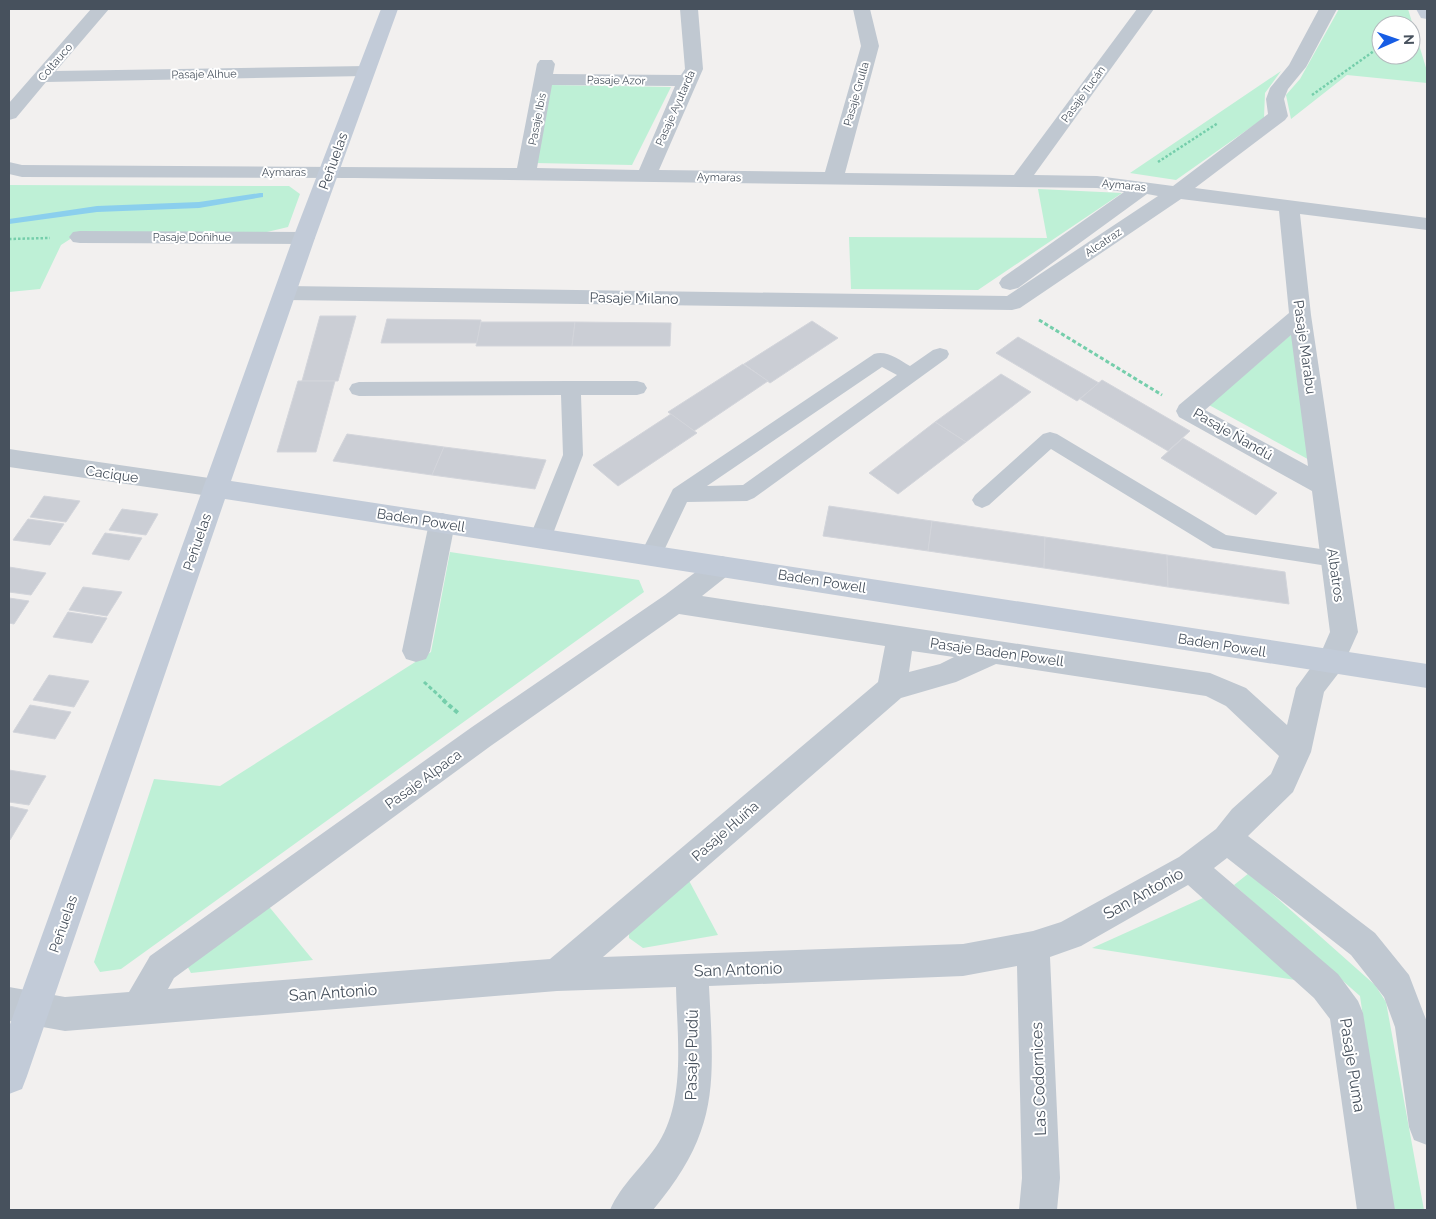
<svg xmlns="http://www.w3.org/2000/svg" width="1436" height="1219" font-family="Raleway,sans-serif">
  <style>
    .green { fill: #bef0d6; fill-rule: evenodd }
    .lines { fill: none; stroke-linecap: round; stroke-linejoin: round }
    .stream { fill: #8bcfed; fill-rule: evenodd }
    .building { fill: #cbced5; stroke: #d3d5db }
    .path-far2 { stroke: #75ceab; stroke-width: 2.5; stroke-dasharray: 2.5 2; stroke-linecap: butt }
    .path-far1 { stroke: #75ceab; stroke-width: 3; stroke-dasharray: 4 2.5; stroke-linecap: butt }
    .path { stroke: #75ceab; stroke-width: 4; stroke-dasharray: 4.5 3; stroke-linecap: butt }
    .lane { fill: #c0c8d1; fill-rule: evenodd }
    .street { fill: #c0c8d1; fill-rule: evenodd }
    .secondary { fill: #c2cbd8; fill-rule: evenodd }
    .labels { text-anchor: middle; stroke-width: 4; stroke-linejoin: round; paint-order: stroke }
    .far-street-label { font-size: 11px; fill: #47515d; stroke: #fff }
    .street-label { font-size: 14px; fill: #47515d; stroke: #fff }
    .near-street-label { font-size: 16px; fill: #47515d; stroke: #fff }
  </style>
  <rect width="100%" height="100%" fill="#f2f0ef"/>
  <g class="green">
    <path d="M1339,9H1408L1427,71V83L1347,75L1291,119L1286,95L1300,79ZM1381,25H1411V55H1381Z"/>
    <polygon points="1281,71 1265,93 1264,118 1176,180 1130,173"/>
    <polygon points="550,85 671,87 632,165 535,163"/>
    <polygon points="9,185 289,186 300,194 288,227 267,232 81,232 61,245 40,289 9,292"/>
    <polygon points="1038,189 1122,193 978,290 851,289 849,237 1047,238"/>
    <polygon points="1294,332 1315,463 1209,405"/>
    <polygon points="450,552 639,580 644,592 121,969 100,972 94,962 154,779 220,786 431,652"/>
    <polygon points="1249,873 1375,985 1386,1002 1424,1210 1391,1210 1360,996 1234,885"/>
    <polygon points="686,875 718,935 643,948 629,938 629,923"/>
    <polygon points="1203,898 1308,982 1092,948"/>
    <polygon points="266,903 313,960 191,973 183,958"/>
  </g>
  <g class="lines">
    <polygon class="stream" points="260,193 263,193 263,197 199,208 97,212 9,224 9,219 97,206 199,202"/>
  </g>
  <g class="building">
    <polygon points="320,316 356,316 338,381 302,381"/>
    <polygon points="387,319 481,320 477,343 381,343"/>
    <polygon points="812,321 838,338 770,383 744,364"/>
    <polygon points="481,322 575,322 572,346 476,346"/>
    <polygon points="575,322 671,323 670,346 572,346"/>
    <polygon points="1018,337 1099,383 1077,401 996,353"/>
    <polygon points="743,364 768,381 694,431 668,412"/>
    <polygon points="1001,374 1031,392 966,442 935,422"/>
    <polygon points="1102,380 1190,431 1168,451 1080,399"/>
    <polygon points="298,381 335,381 316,452 277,452"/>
    <polygon points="671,414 697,433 618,486 593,465"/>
    <polygon points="935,422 966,442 898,494 869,473"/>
    <polygon points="347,434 444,447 432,475 333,461"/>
    <polygon points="1183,438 1277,493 1256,515 1161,458"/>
    <polygon points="444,447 546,460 535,489 432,475"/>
    <polygon points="44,496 80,501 66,522 30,517"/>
    <polygon points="829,506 932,521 928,551 823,536"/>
    <polygon points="122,509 158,514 146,535 109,530"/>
    <polygon points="28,519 64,524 50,545 13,540"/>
    <polygon points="932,521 1045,537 1044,568 928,551"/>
    <polygon points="105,533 142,538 129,560 92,554"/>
    <polygon points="1045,537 1167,555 1168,587 1044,568"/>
    <polygon points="1167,555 1285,572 1289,604 1168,587"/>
    <polygon points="9,567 46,573 31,595 9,592"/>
    <polygon points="83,587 122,592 107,616 69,610"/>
    <polygon points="9,598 29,601 14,624 9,623"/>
    <polygon points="68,612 107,618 92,643 53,637"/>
    <polygon points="49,675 89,681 74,707 33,700"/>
    <polygon points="30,705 71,712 55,739 13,732"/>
    <polygon points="9,770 46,776 29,805 9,802"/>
    <polygon points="9,806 28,810 10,840 9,840"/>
  </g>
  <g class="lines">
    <g class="path-far2">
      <polyline points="1312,95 1381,46"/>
      <polyline points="1158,162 1218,123"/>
      <polyline points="9,239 50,238"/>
    </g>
    <g class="path-far1">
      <polyline points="1039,320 1162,395"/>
      <polyline points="424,682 445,701"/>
    </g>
    <polyline class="path" points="443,700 458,713"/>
    <g class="lane">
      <path d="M940,348L947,350L949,354L947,358L754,498L747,501L687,502L659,561L651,563L643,561L640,555L673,489L874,354C887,350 899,360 910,366L933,350ZM882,367L897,375L743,485L707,486Z"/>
      <polygon points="571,381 637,381 644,383 647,388 644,393 637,395 581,395 583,455 551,539 548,545 540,547 532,545 529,539 563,455 561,395 359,396 352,394 349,389 352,384 359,382"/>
      <polygon points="1050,432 1057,434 1226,535 1334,551 1342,553 1345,559 1342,565 1334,567 1213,548 1051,449 989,505 982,508 975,505 972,500 975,495 1043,434"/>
    </g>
    <g class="street">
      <polygon points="91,9 109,9 56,71 366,66 372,67 375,71 372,75 366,76 46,82 16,118 9,120 9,103"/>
      <path d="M680,9H698L703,69L659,170L825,172L861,46L853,9H870L879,46L845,173L1014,175L1137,9H1154L1034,175L1097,176L1173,186L1268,114L1266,99L1270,88L1289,65L1319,9H1337L1306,67L1288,89L1284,99L1288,116L1285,120L1195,188L1427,218V230L1300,214L1311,315L1358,632L1341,670L1324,692L1311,752L1293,792L1248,836L1375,933L1409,975L1427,1022V1145L1414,1140L1409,1127L1395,1027L1384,997L1351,955L1227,858L1214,868L1338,974L1358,1001L1363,1013L1395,1210H1357L1330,1019L1314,998L1188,885L1081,946L1050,957L1060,1178L1057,1210H1019L1022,1178L1017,966L963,976L709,986C714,1084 720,1130 653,1210H610C621,1184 644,1166 659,1142C686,1098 677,1036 676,987L557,991L65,1031L9,1021V987L65,997L129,992L150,956L472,727L665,595L713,559L722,556L731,559L735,566L731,573L702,596L1210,673L1246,688L1287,725L1296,688L1320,655L1330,632L1312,491L1179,417L1176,411L1179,405L1289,313L1279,211L1181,199L1020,308L1012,310L286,300L278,298L275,293L278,288L286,286L1007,296L1158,196L1147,194L1018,288L1010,290L1002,288L999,283L1002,278L1124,192L1097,188L355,178L22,177L9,174V162L22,165L517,168L537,64L540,60H552L555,64L553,74L681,75L685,69ZM552,85L675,86L639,170L537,168ZM1291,335L1308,466L1205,410ZM679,614L885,646L878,682L550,959L168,989L174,978L492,745ZM912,651L954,657L940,664L909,672ZM996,664L1206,696L1226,706L1279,756L1271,774L1232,809L1216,829L1179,857L1061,922L1033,931L963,944L603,957L901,698L956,682Z"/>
      <polygon points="80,231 304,232 311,233 315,238 311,243 304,244 80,243 73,242 69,237 73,232"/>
      <polygon points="9,449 216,479 225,481 229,488 225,495 216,497 9,467"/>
      <polygon points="442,513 451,516 455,523 430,651 426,659 416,662 406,659 402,651 429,523 433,516"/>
    </g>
    <g class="secondary">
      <polygon points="381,9 398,9 315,238 231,481 1427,664 1427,688 225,499 27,1076 22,1089 9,1094 9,1027 293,238"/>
      <polygon points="1416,9 1427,9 1427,19 1421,18"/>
    </g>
  </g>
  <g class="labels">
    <g class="far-street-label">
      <text transform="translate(55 62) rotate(-49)" y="4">Coltauco</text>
      <text transform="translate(204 74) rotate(-1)" y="4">Pasaje Alhue</text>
      <text transform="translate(616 80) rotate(1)" y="4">Pasaje Azor</text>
      <text transform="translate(856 94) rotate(-74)" y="4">Pasaje Grulla</text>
      <text transform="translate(1083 94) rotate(-54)" y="4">Pasaje Tucán</text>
      <text transform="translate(675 108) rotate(-66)" y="4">Pasaje Ayutarda</text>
      <text transform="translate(537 119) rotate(-79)" y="4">Pasaje Ibis</text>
      <text x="284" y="176">Aymaras</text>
      <text transform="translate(719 177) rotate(1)" y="4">Aymaras</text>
      <text transform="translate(1124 185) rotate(6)" y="4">Aymaras</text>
      <text x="192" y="241">Pasaje Doñihue</text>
      <text transform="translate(1103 242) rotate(-34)" y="4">Alcatraz</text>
    </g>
    <g class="street-label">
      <text transform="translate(333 161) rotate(-70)" y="5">Peñuelas</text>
      <text transform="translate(634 298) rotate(1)" y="5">Pasaje Milano</text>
      <text transform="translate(1305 347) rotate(82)" y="5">Pasaje Marabu</text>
      <text transform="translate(1233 434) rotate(30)" y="5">Pasaje Ñandú</text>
      <text transform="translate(112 474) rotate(8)" y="5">Cacique</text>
      <text transform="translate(421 520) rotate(9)" y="5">Baden Powell</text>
      <text transform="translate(197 542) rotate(-71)" y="5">Peñuelas</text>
      <text transform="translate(1336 575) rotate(82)" y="5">Albatros</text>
      <text transform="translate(822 581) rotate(9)" y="5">Baden Powell</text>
      <text transform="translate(1222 645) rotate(9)" y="5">Baden Powell</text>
      <text transform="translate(997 652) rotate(8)" y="5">Pasaje Baden Powell</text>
      <text transform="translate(423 779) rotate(-36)" y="5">Pasaje Alpaca</text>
      <text transform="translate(725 831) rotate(-41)" y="5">Pasaje Huiña</text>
      <text transform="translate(63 924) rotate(-71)" y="5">Peñuelas</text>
    </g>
    <g class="near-street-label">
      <text transform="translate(1143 893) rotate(-29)" y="6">San Antonio</text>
      <text transform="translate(738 969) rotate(-2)" y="6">San Antonio</text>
      <text transform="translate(333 992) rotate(-4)" y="6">San Antonio</text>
      <text transform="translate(691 1055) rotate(-89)" y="6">Pasaje Pudú</text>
      <text transform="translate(1353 1065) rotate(81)" y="6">Pasaje Puma</text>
      <text transform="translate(1038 1079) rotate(-92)" y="6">Las Codornices</text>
    </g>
  </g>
  <rect width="1436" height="1219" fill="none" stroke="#47515d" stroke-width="20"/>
  <g transform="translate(1396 40) rotate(88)"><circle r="24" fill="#ffffff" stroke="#b5b9be"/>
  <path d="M0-4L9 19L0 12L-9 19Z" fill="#175de4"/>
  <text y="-8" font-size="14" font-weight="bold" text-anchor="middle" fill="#47515d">N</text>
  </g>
</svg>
